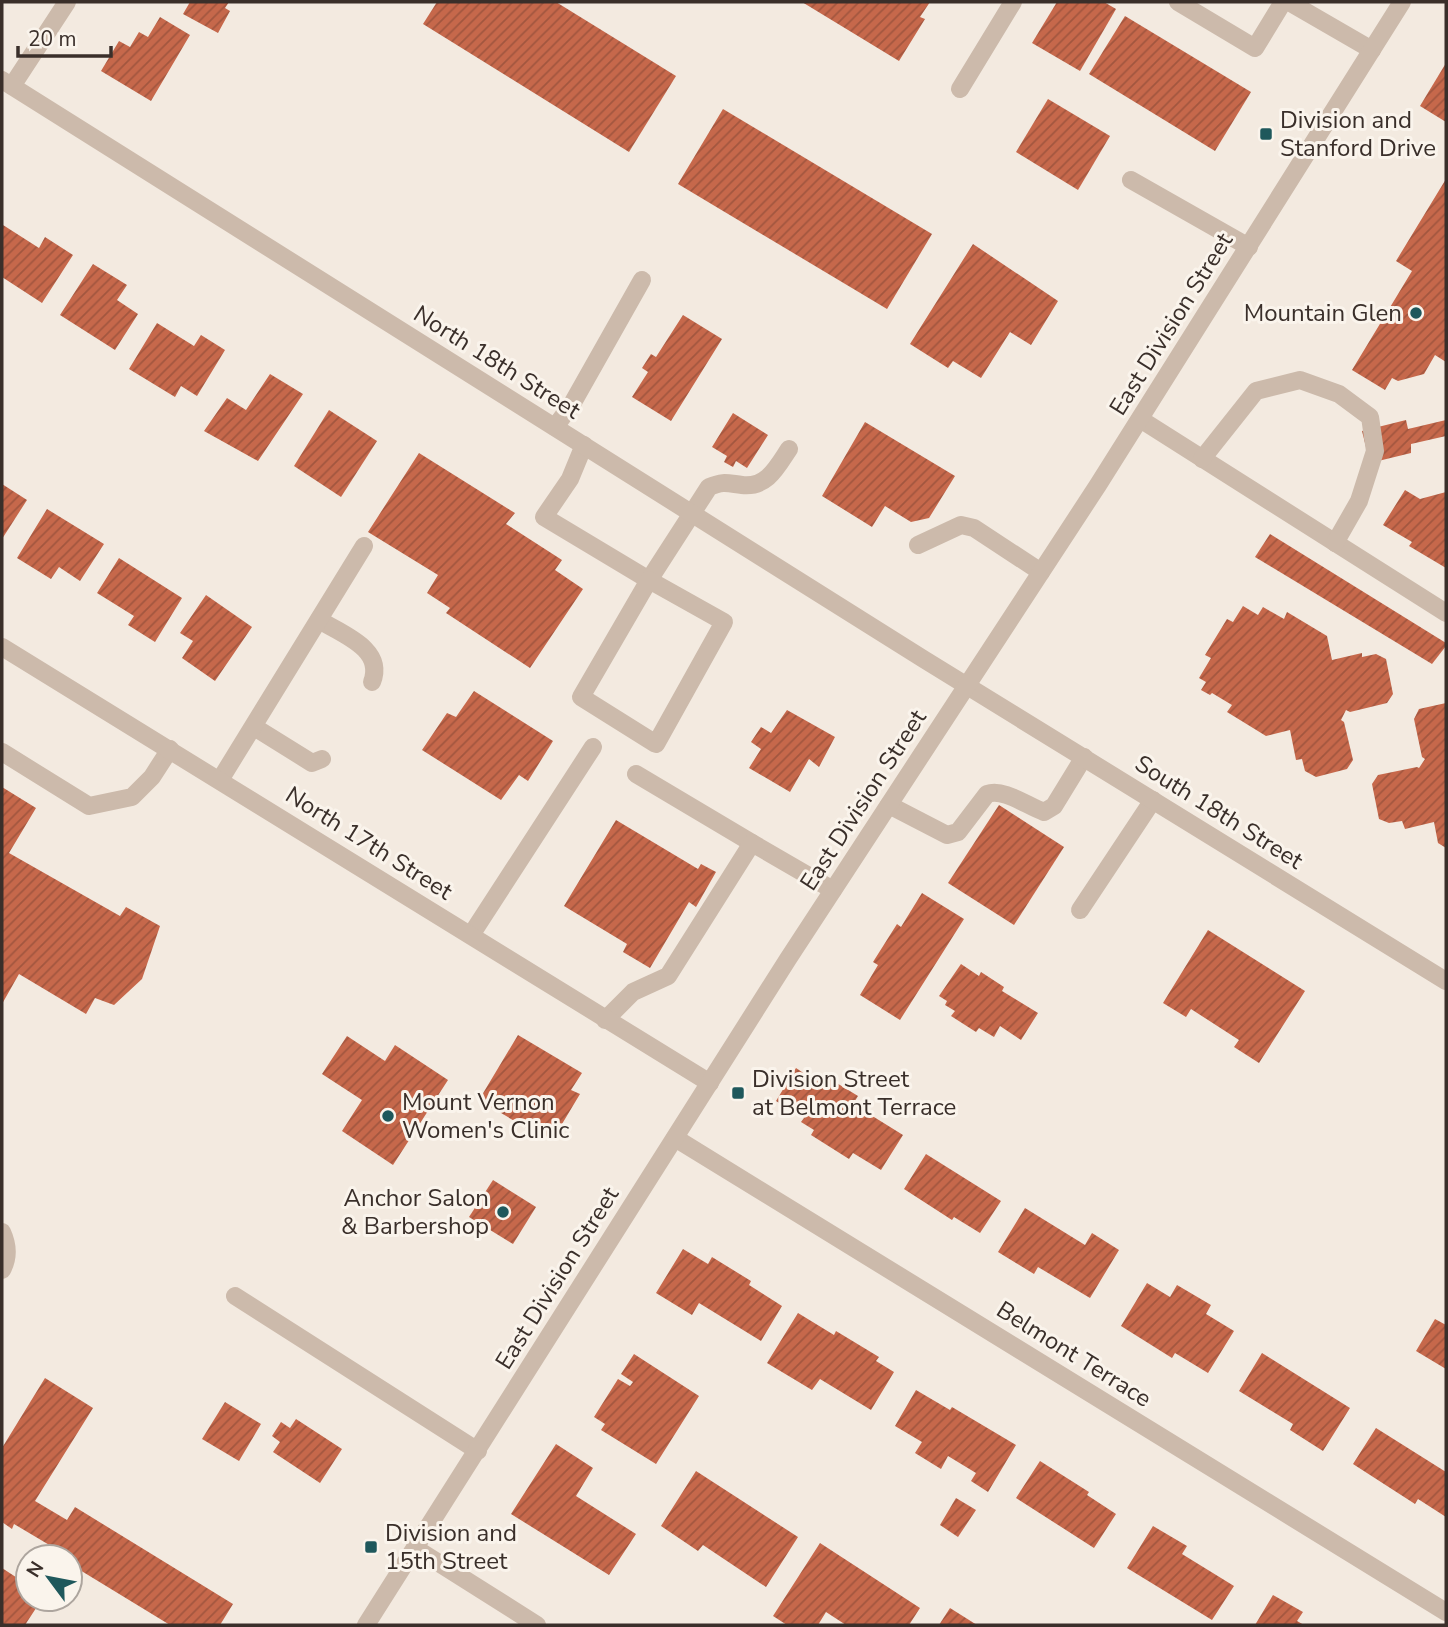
<svg xmlns="http://www.w3.org/2000/svg" width="1448" height="1627" font-family="'Nunito Sans',sans-serif">
  <style>
    .building { fill: url(#building-hatch) }
    .lines { fill: none; stroke-linecap: round; stroke-linejoin: round }
    .service { stroke: #ccbaab; stroke-width: 18 }
    .minor { stroke: #ccbaab; stroke-width: 18 }
    .tertiary { stroke: #ccbaab; stroke-width: 18 }
    .poi-dot { fill: #1f585c; stroke: #faf4ec; stroke-width: 2.5 }
    .labels { text-anchor: middle; stroke-width: 6; stroke-linejoin: round; paint-order: stroke }
    .poi-label { font-size: 24px; fill: #3a2f2a; stroke: #faf4ec; text-anchor: start }
    .street-label { font-size: 24px; fill: #3a2f2a; stroke: #faf4ec }
  </style>
  <defs>
    <pattern id="building-hatch" width="6" height="6" patternUnits="userSpaceOnUse" patternTransform="scale(1.75)"><rect width="6" height="6" fill="#c6684b"/><path d="M-1 1l2-2M0 6l6-6M5 7l2-2" fill="none" stroke="#a2563f"/></pattern>
  </defs>
  <rect width="100%" height="100%" fill="#f3eae0"/>
  <g class="building">
    <polygon points="190,2 229,2 225,8 230,11 218,33 183,14"/>
    <polygon points="437,2 556,2 676,76 629,152 423,24"/>
    <polygon points="802,2 930,2 920,17 925,19 899,61"/>
    <polygon points="1057,2 1104,2 1116,9 1080,71 1032,43"/>
    <polygon points="1125,16 1251,92 1215,151 1089,74"/>
    <polygon points="160,17 190,35 151,101 101,71 119,41 130,47 139,32 148,37"/>
    <polygon points="1446,63 1446,122 1420,106"/>
    <polygon points="1048,99 1110,136 1078,190 1016,152"/>
    <polygon points="723,109 932,234 887,309 678,184"/>
    <polygon points="1446,179 1446,362 1435,355 1424,374 1398,381 1392,378 1385,390 1352,370 1412,271 1396,261"/>
    <polygon points="3,225 39,248 45,237 73,255 42,303 2,277"/>
    <polygon points="973,244 1058,301 1031,345 1010,332 981,378 953,361 948,368 910,344"/>
    <polygon points="93,264 127,285 117,300 138,314 115,350 60,315"/>
    <polygon points="683,315 722,339 671,421 632,397 648,372 642,368 651,354 656,357"/>
    <polygon points="157,323 194,346 201,335 225,350 197,396 181,386 175,397 129,369"/>
    <polygon points="270,374 303,394 258,461 204,431 227,398 246,410"/>
    <polygon points="329,410 377,441 341,497 294,466"/>
    <polygon points="733,413 768,435 747,468 736,461 733,467 724,462 727,456 712,447"/>
    <polygon points="1406,420 1408,429 1446,420 1446,436 1411,444 1411,453 1370,463 1362,431"/>
    <polygon points="865,422 955,476 929,518 911,522 885,506 872,527 822,496"/>
    <polygon points="419,453 515,513 506,524 562,560 555,570 583,589 530,668 446,613 450,608 427,593 438,575 368,532"/>
    <polygon points="2,484 27,500 2,539"/>
    <polygon points="1405,490 1420,499 1446,492 1446,568 1409,546 1412,542 1383,525"/>
    <polygon points="47,509 104,544 80,581 59,567 51,579 17,558"/>
    <polygon points="1270,534 1446,643 1446,646 1432,664 1255,557"/>
    <polygon points="119,558 182,598 155,642 128,625 134,616 97,593"/>
    <polygon points="206,595 252,627 215,681 182,658 193,641 180,633"/>
    <polygon points="1243,606 1258,615 1263,607 1284,619 1287,612 1327,636 1332,660 1362,653 1362,657 1376,654 1386,659 1393,694 1387,703 1350,712 1346,710 1341,720 1344,722 1353,760 1347,769 1316,777 1305,771 1302,759 1296,760 1290,730 1266,736 1227,712 1232,705 1212,693 1210,695 1201,690 1206,682 1199,678 1211,658 1205,655 1227,619 1233,622"/>
    <polygon points="474,691 553,741 528,781 519,775 501,800 422,750 447,713 456,717"/>
    <polygon points="1446,703 1446,848 1438,843 1434,822 1405,829 1402,821 1389,823 1379,819 1372,784 1378,775 1417,767 1419,768 1425,759 1422,757 1414,719 1419,709"/>
    <polygon points="787,710 835,737 819,767 809,759 790,792 749,768 761,749 751,742 761,727 771,733"/>
    <polygon points="2,787 36,808 9,853 120,916 126,907 160,926 142,979 114,1005 95,998 86,1014 19,974 2,1004"/>
    <polygon points="999,805 1064,847 1014,925 948,883"/>
    <polygon points="616,820 698,869 701,864 716,872 696,907 689,902 650,968 623,952 627,944 564,906"/>
    <polygon points="922,893 964,919 900,1020 860,995 878,965 873,962 897,924 901,927"/>
    <polygon points="1208,930 1305,991 1259,1063 1234,1047 1239,1040 1191,1009 1186,1017 1163,1003"/>
    <polygon points="961,964 979,976 981,972 1004,987 1002,991 1038,1013 1021,1040 1000,1026 994,1037 979,1028 976,1032 951,1016 955,1011 945,1005 947,1001 939,996"/>
    <polygon points="518,1035 582,1073 571,1090 580,1094 562,1124 556,1121 545,1139 479,1100"/>
    <polygon points="347,1036 385,1061 395,1045 448,1080 393,1165 342,1131 362,1100 322,1074"/>
    <polygon points="796,1068 817,1082 822,1074 858,1096 853,1104 903,1135 881,1170 853,1153 849,1159 811,1135 814,1130 801,1122 804,1118 776,1101"/>
    <polygon points="926,1154 1001,1201 980,1233 954,1217 952,1220 904,1189"/>
    <polygon points="493,1180 536,1207 513,1244 469,1217"/>
    <polygon points="1025,1208 1085,1245 1092,1233 1119,1250 1090,1298 1038,1267 1034,1274 998,1252"/>
    <polygon points="683,1249 708,1264 712,1257 751,1281 749,1285 782,1306 761,1341 699,1303 692,1315 656,1293"/>
    <polygon points="1147,1283 1170,1297 1177,1285 1211,1305 1206,1314 1234,1331 1208,1373 1175,1353 1172,1358 1121,1326"/>
    <polygon points="798,1313 834,1335 836,1331 879,1357 876,1361 894,1372 871,1410 820,1379 812,1390 767,1363"/>
    <polygon points="1435,1319 1446,1325 1446,1369 1416,1351"/>
    <polygon points="1262,1353 1350,1408 1323,1451 1290,1430 1293,1424 1239,1391"/>
    <polygon points="634,1354 699,1396 656,1464 601,1430 605,1424 594,1417 618,1379 630,1386 633,1382 621,1374"/>
    <polygon points="45,1378 93,1408 35,1501 67,1520 75,1507 233,1604 220,1625 170,1625 70,1564 70,1557 59,1557 48,1550 51,1546 14,1524 12,1529 2,1522 2,1448"/>
    <polygon points="916,1390 950,1410 952,1407 1016,1445 988,1492 971,1481 976,1473 948,1456 941,1469 915,1453 922,1442 895,1426"/>
    <polygon points="225,1402 261,1424 239,1461 202,1439"/>
    <polygon points="296,1419 342,1449 320,1483 273,1452 280,1442 272,1436 281,1422 290,1428"/>
    <polygon points="1376,1428 1446,1472 1446,1517 1418,1499 1415,1504 1353,1464"/>
    <polygon points="556,1444 593,1468 576,1496 636,1534 609,1575 511,1514"/>
    <polygon points="1040,1461 1089,1492 1087,1495 1116,1514 1094,1548 1016,1498"/>
    <polygon points="696,1471 798,1537 766,1587 703,1545 698,1551 661,1526"/>
    <polygon points="956,1498 976,1510 958,1537 940,1525"/>
    <polygon points="1153,1526 1187,1546 1182,1554 1234,1586 1212,1620 1127,1568"/>
    <polygon points="820,1543 920,1608 909,1625 846,1625 826,1612 818,1625 787,1625 773,1616"/>
    <polygon points="2,1568 28,1585 28,1599 42,1599 25,1625 2,1625"/>
    <polygon points="1273,1595 1303,1612 1297,1621 1304,1625 1255,1625"/>
    <polygon points="950,1608 977,1625 939,1625"/>
  </g>
  <g class="lines">
    <g class="service">
      <polyline points="1178,2 1255,48 1283,2"/>
      <polyline points="960,89 1013,2"/>
      <polyline points="1131,180 1249,247"/>
      <polyline points="1140,419 1446,613"/>
      <polyline points="555,427 572,404 642,280"/>
      <path d="M584,445L570,479L544,517L649,580L709,487C724,481 726,483 742,485C767,488 777,467 789,449"/>
      <polyline points="1202,459 1256,391 1300,380 1339,394 1370,417 1375,451 1359,501 1335,543"/>
      <polyline points="918,545 961,525 974,528 1041,572"/>
      <polygon points="649,580 724,622 656,744 581,697"/>
      <path d="M319,620C342,634 385,649 372,682"/>
      <polyline points="254,727 312,763 322,759"/>
      <polyline points="2,752 89,806 132,797 152,777 170,749"/>
      <polyline points="636,774 752,843"/>
      <polyline points="220,780 364,546"/>
      <path d="M889,805L947,835L958,832L987,794C1004,788 1027,806 1044,812L1054,806L1084,757"/>
      <polyline points="1080,910 1153,800"/>
      <polyline points="471,935 593,747"/>
      <polyline points="605,1020 633,992 668,976 752,843 833,890"/>
      <path d="M2,1232C8,1245 9,1257 2,1270"/>
      <polyline points="235,1296 478,1451"/>
    </g>
    <g class="minor">
      <polyline points="1289,2 1372,50"/>
      <polyline points="12,86 67,2"/>
      <polyline points="2,647 710,1083"/>
      <polyline points="675,1138 1446,1612"/>
      <polyline points="415,1548 537,1625"/>
    </g>
    <g class="tertiary">
      <polyline points="2,80 925,660 1446,981"/>
      <polyline points="366,1625 788,959 1098,485 1402,2"/>
    </g>
  </g>
  <g class="poi-dot">
    <rect x="1259" y="127" width="14" height="14" rx="3.5"/>
    <circle cx="1416" cy="313" r="7"/>
    <rect x="731" y="1086" width="14" height="14" rx="3.5"/>
    <circle cx="388" cy="1116" r="7"/>
    <circle cx="503" cy="1212" r="7"/>
    <rect x="364" y="1540" width="14" height="14" rx="3.5"/>
  </g>
  <g class="labels">
    <g class="poi-label">
      <text x="1280" y="128">Division and<tspan x="1280" dy="28">Stanford Drive</tspan></text>
      <text x="1402" y="321" text-anchor="end">Mountain Glen</text>
      <text x="752" y="1087">Division Street<tspan x="752" dy="28">at Belmont Terrace</tspan></text>
      <text x="402" y="1110">Mount Vernon<tspan x="402" dy="28">Women's Clinic</tspan></text>
      <text x="489" y="1206" text-anchor="end">Anchor Salon<tspan x="489" dy="28">&amp; Barbershop</tspan></text>
      <text x="385" y="1541">Division and<tspan x="385" dy="28">15th Street</tspan></text>
    </g>
    <g class="street-label">
      <text transform="translate(1171 324) rotate(-58)" y="8">East Division Street</text>
      <text transform="translate(497 362) rotate(32)" y="8">North 18th Street</text>
      <text transform="translate(863 800) rotate(-57)" y="8">East Division Street</text>
      <text transform="translate(1219 812) rotate(32)" y="8">South 18th Street</text>
      <text transform="translate(369 843) rotate(32)" y="8">North 17th Street</text>
      <text transform="translate(557 1278) rotate(-58)" y="8">East Division Street</text>
      <text transform="translate(1074 1354) rotate(32)" y="8">Belmont Terrace</text>
    </g>
  </g>
  <rect width="1448" height="1627" fill="none" stroke="#3a2f2a" stroke-width="7"/>
  <g transform="translate(49 1578) rotate(302)"><circle r="33" fill="#faf4ec" stroke="#ada59e" stroke-width="2"/>
  <path d="M0-5L12 26L0 18L-12 26Z" fill="#1f585c"/>
  <text y="-10" font-size="19" font-weight="bold" text-anchor="middle" fill="#3a2f2a">N</text>
  </g>
  <path d="M18 46v10h93v-10" fill="none" stroke="#3a2f2a" stroke-width="3.5"/>
  <text x="28" y="46" font-size="21" fill="#3a2f2a" stroke="#faf4ec" stroke-width="5" paint-order="stroke">20 m</text>
</svg>
